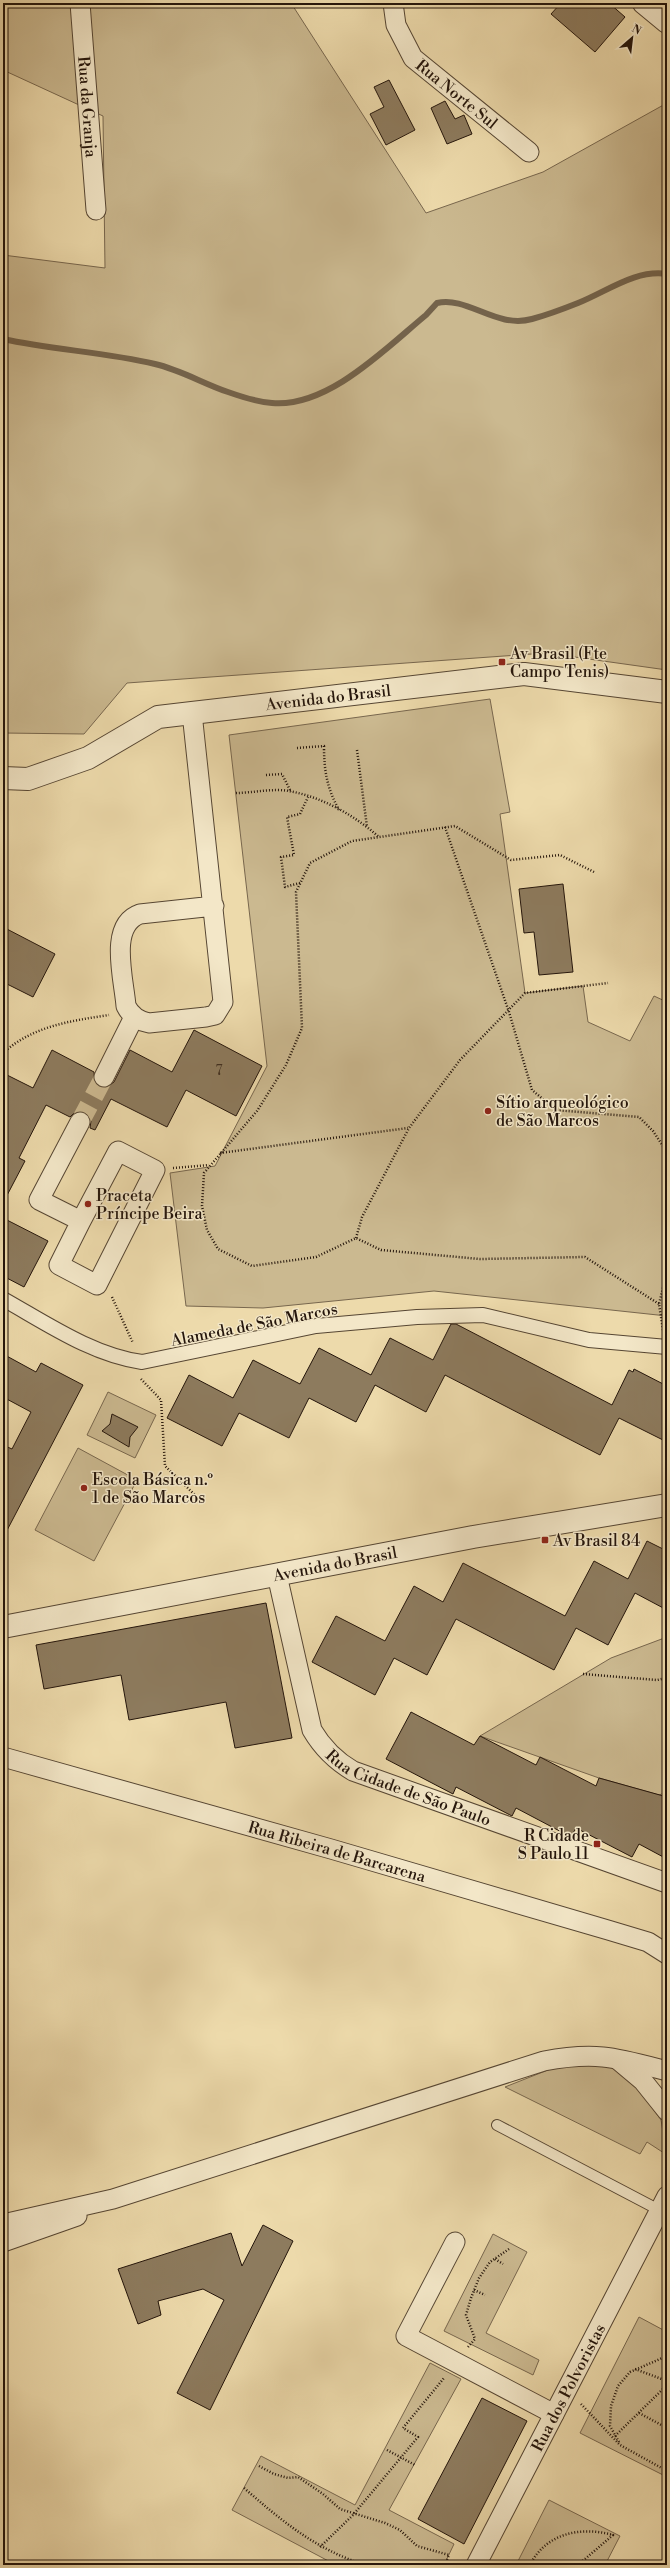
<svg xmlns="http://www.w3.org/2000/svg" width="670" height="2568" font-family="'Libre Bodoni',serif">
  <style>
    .green { fill: #cbb990; stroke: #78674e }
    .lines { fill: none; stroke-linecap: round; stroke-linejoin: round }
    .stream { stroke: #74634b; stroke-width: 6 }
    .building { fill: #8d7b5e; stroke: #24150b }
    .minor-tunnel { stroke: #cfbc93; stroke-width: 19; stroke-dasharray: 19 10; stroke-linecap: butt }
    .service-casing { stroke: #564633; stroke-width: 12 }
    .pedestrian-casing { stroke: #564633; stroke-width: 16 }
    .minor-casing { stroke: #564633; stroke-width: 21 }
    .tertiary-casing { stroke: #564633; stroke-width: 24 }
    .path { stroke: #24150b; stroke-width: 2.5; stroke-dasharray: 1 2; stroke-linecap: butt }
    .service { stroke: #f3e7c8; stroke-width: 10 }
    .pedestrian { stroke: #f3e7c8; stroke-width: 14 }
    .minor { stroke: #f3e7c8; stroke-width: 19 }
    .tertiary { stroke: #f3e7c8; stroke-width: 22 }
    .poi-dot { fill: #8f2418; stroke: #f3e7c8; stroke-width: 1.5 }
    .labels { text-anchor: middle; stroke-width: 3; stroke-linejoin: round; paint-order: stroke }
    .number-label { font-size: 14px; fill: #3e2e20 }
    .street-label { font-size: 16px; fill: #24150b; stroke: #f3e7c8 }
    .poi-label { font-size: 16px; fill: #24150b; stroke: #f3e7c8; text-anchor: start }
  </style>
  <rect width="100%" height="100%" fill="#eddaab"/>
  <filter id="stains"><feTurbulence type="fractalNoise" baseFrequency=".005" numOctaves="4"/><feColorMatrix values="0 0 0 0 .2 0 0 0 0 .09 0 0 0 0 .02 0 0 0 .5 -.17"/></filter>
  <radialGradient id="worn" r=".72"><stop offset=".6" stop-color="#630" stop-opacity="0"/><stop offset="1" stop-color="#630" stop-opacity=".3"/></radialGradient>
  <g class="green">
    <polygon points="3,3 291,3 426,213 543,172 667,103 667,670 546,653 127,683 84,734 3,733 3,255 105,268 103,116 3,70"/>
    <polygon points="490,699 510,812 500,814 525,993 583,986 588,1022 630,1041 654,996 667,1002 667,1316 434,1291 263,1308 186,1306 170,1173 215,1166 267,1066 229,735"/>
    <polygon points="108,1392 156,1415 135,1458 87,1435"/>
    <polygon points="78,1448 137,1480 94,1561 35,1530"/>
    <polygon points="667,1637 667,1792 659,1795 599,1778 480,1736 611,1658"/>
    <polygon points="607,2063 633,2081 661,2120 667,2155 647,2142 640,2154 505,2087 563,2064"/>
    <polygon points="493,2234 527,2252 486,2333 539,2360 533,2375 444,2331"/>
    <polygon points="639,2317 667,2332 667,2477 580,2433"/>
    <polygon points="430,2363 461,2379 389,2510 454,2544 444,2565 336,2565 232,2510 261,2456 355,2505"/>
    <polygon points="549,2500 620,2536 605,2565 516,2565"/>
  </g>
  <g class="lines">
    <path class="stream" d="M3,339C53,350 105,352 155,364C181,370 204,384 228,392C242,397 258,402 272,403C328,408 386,348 426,315L437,303C468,296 496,329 532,319C547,315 563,309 578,303C606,292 636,269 667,274"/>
  </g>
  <g class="building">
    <polygon points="561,3 609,3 625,17 595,52 551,14"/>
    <polygon points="389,80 415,130 386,145 370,114 384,107 374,87"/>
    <polygon points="445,101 455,119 464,115 472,134 447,144 431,108"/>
    <polygon points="563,884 573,972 539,975 534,932 524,933 519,889"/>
    <polygon points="3,927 55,954 33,997 3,982"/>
    <polygon points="194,1030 262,1066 236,1116 186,1090 167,1127 111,1099 95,1130 90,1128 91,1121 85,1112 74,1113 70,1117 46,1105 19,1158 25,1161 3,1203 3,1073 33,1088 52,1050 94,1072 95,1083 105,1088 114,1082 130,1050 172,1072"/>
    <polygon points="3,1218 48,1241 24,1287 3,1276"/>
    <polygon points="451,1324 456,1324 612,1405 629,1370 633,1372 634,1369 667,1386 667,1442 619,1418 600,1455 445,1375 426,1412 375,1385 356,1422 309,1398 289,1438 239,1413 222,1446 167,1418 189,1375 233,1398 253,1360 300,1384 319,1348 371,1375 390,1338 433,1360"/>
    <polygon points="3,1354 36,1372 41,1363 83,1385 3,1538 3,1445 12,1449 31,1412 3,1397"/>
    <polygon points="112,1414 138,1427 130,1437 129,1447 102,1431 110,1424"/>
    <polygon points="647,1541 667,1551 667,1610 635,1593 608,1645 576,1628 554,1670 456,1619 427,1675 394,1658 375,1695 312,1662 336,1616 385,1641 414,1586 443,1602 463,1563 565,1616 594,1561 628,1579"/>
    <polygon points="266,1603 292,1738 235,1748 226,1702 129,1720 121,1675 44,1689 36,1645"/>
    <polygon points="411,1712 474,1745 480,1736 536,1765 540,1757 596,1786 599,1778 667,1797 667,1859 639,1844 632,1857 576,1828 571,1837 516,1808 512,1816 456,1787 453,1794 386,1759"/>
    <polygon points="263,2225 293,2241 210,2410 177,2393 224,2300 203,2289 158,2301 161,2315 138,2324 118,2269 231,2233 242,2266"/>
    <polygon points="482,2398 527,2421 464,2544 418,2519"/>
  </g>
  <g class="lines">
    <polyline class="minor-tunnel" points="80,1122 104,1077"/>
    <g class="service-casing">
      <polyline id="service" points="497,2125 663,2212"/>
    </g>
    <g class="pedestrian-casing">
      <path id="pedestrian" d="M3,1299C46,1323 92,1355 142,1362L316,1326L417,1317L483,1315L589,1340L667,1347"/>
    </g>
    <g class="minor-casing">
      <g id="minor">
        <path id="s1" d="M80,3L96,210"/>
        <path id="s2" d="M393,3L396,25L413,58L529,152"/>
        <path d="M192,713L223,1002L215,1015L206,1017L149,1023C138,1021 131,1016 126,1006C124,979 108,925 140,914L214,906"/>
        <polyline points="104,1077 134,1017"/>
        <polyline points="80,1122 39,1200 81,1221 59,1265 97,1285 155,1170 118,1151 81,1221"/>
        <path id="s3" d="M277,1575L312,1730C322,1747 336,1761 353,1771L667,1883"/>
        <path id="s4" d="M3,1757L331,1849L608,1930L648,1942L667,1954"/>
        <polyline points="618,2060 643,2081 667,2111"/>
        <path d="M3,2224L113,2199L544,2061C597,2051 617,2058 667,2071"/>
        <polyline points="3,2242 77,2216"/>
        <polyline points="455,2242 406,2336 554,2414"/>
        <path id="s5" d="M476,2565L667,2196"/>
      </g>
    </g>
    <g class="tertiary-casing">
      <g id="tertiary">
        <polyline points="644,3 667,22"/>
        <path id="s6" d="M3,778L28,779L88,758L158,717L192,713L524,674L667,692"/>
        <path id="s7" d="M3,1627L473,1537L667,1505"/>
      </g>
    </g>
    <g class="path">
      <path d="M297,748L324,746C324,771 327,788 339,810"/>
      <polyline points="357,750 367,827"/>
      <polyline points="266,775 282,774 291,792"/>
      <path d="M236,793C252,793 273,788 289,791C322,797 354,815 379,837"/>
      <polyline points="445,827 509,1012 532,1090 556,1110 639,1117 653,1131 667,1152"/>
      <polyline points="594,872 560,855 511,860 455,826 352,841 310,863 296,892 302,1028 286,1065 257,1111 204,1173 202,1206 207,1230 218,1249 252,1266 316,1257 356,1238 381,1250 480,1259 585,1257 659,1304"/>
      <polyline points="300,883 285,887 281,857 294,855 287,817 300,814 308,797"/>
      <path d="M3,1053C33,1026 70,1021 109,1015"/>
      <polyline points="220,1153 408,1128"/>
      <polyline points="173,1168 209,1165"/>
      <polyline points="356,1238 362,1217 409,1128 460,1060 525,993 608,983"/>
      <polyline points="112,1297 133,1343"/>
      <polyline points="663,1330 659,1304 667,1272"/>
      <polyline points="141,1379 161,1400 165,1466 195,1495"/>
      <polyline points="583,1674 657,1680 667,1678"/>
      <polyline points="495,2259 503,2264"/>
      <polyline points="474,2290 485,2295"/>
      <polyline points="468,2347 475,2339 466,2315 471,2298 479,2278 490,2262 509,2249"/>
      <polyline points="635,2369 667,2381"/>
      <polyline points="581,2404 620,2445 667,2471"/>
      <polyline points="639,2413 667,2428"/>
      <polyline points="615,2436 667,2385"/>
      <polyline points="619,2442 610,2426 611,2406 618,2386 630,2372 667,2356"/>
      <polyline points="387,2450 415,2465"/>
      <polyline points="259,2466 274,2474 288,2478 298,2477 323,2494 340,2509 385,2523 400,2530 417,2546 449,2555 445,2565"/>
      <path d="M244,2488C282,2521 315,2549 365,2565"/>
      <polyline points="320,2547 353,2515 418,2437 403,2428 444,2378"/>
      <path d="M530,2565C546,2533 581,2526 613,2535L578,2565"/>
    </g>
    <use href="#service" class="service"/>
    <use href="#pedestrian" class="pedestrian"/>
    <use href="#minor" class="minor"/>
    <use href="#tertiary" class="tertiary"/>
  </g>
  <g class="poi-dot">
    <rect x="498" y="658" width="8" height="8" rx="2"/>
    <circle cx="488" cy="1111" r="4"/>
    <circle cx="88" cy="1204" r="4"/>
    <circle cx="84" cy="1488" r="4"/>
    <rect x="541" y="1536" width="8" height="8" rx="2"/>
    <rect x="593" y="1840" width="8" height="8" rx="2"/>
  </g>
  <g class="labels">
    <g class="number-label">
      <text x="219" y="1075">7</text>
    </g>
    <g class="street-label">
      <text dy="6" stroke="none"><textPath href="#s2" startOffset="116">Rua Norte Sul</textPath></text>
      <text dy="6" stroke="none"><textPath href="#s1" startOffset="104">Rua da Granja</textPath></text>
      <text dy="6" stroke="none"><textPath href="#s6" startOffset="341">Avenida do Brasil</textPath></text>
      <text transform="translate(254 1324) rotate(-11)" y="6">Alameda de São Marcos</text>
      <text dy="6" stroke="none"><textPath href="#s7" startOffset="338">Avenida do Brasil</textPath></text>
      <text dy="6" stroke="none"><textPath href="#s3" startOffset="275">Rua Cidade de São Paulo</textPath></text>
      <text dy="6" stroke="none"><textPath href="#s4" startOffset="347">Rua Ribeira de Barcarena</textPath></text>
      <text dy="6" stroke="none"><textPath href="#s5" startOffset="200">Rua dos Polvoristas</textPath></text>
    </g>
    <g class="poi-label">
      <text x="510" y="659">Av Brasil (Fte<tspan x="510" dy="18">Campo Tenis)</tspan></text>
      <text x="496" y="1108">Sítio arqueológico<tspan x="496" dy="18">de São Marcos</tspan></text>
      <text x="96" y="1201">Praceta<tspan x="96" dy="18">Príncipe Beira</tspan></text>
      <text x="92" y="1485">Escola Básica n.º<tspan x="92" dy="18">1 de São Marcos</tspan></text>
      <text x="553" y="1546">Av Brasil 84</text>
      <text x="589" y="1841" text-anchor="end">R Cidade<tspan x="589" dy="18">S Paulo 11</tspan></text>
    </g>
  </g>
  <rect width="670" height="2568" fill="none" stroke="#eddaab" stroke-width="16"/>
  <rect x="4" y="4" width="662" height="2560" fill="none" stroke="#24150b" stroke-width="2"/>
  <rect x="8" y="8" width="654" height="2552" fill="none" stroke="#24150b"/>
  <g transform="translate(632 38) rotate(28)" stroke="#f3e7c8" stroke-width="3" paint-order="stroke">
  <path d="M0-3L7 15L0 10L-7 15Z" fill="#24150b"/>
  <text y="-6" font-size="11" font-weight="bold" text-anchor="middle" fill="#24150b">N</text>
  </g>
  <rect width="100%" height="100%" filter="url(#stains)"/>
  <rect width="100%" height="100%" fill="url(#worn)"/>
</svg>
